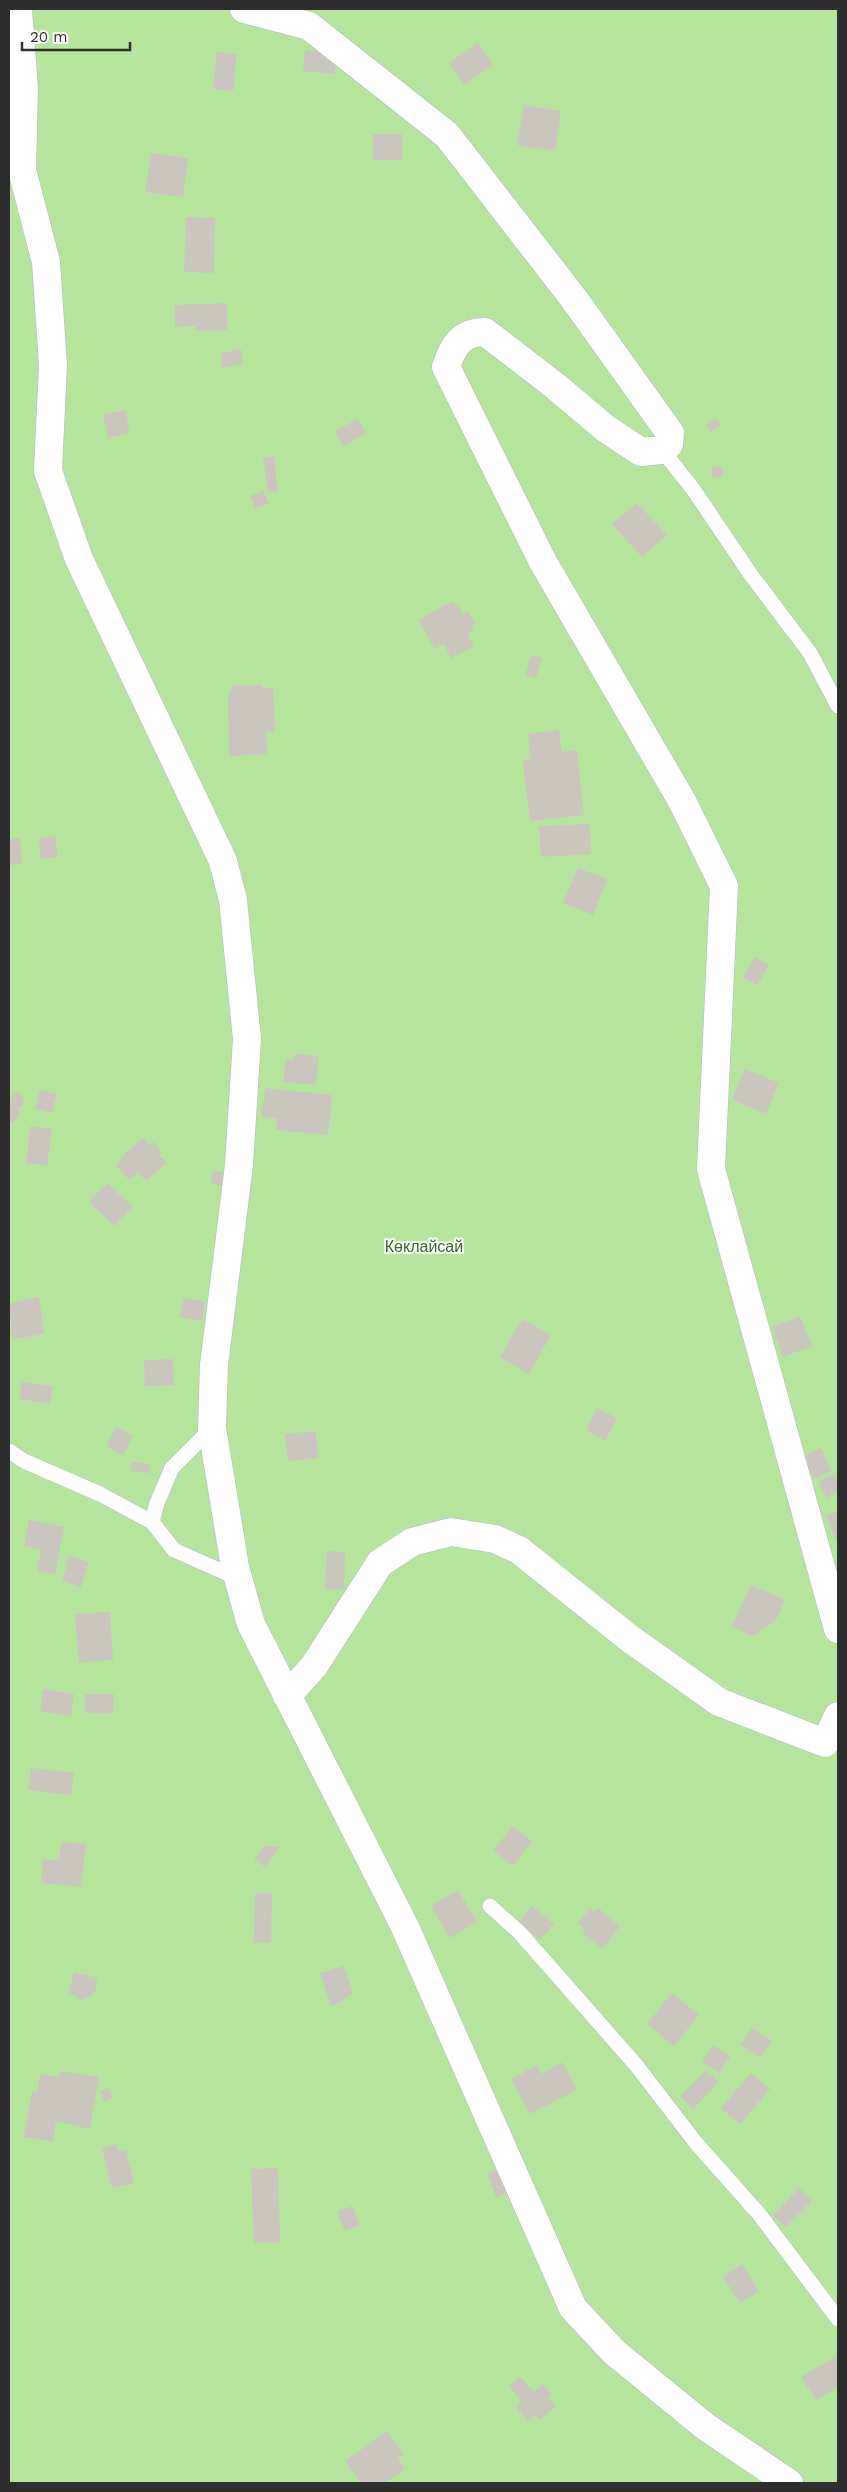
<svg xmlns="http://www.w3.org/2000/svg" width="847" height="2492" font-family="'Work Sans',sans-serif">
  <style>
    .green { fill: #b6e59e }
    .building { fill: #cbc7bf }
    .lines { fill: none; stroke-linecap: round; stroke-linejoin: round }
    .lane-casing { stroke: #b4b7c1; stroke-width: 16 }
    .street-casing { stroke: #b4b7c1; stroke-width: 29 }
    .lane { stroke: #fff; stroke-width: 15 }
    .street { stroke: #fff; stroke-width: 28 }
    .labels { text-anchor: middle; stroke-width: 4; stroke-linejoin: round; paint-order: stroke }
    .park-label { font-size: 16px; fill: #2c6e1b; stroke: #fff }
  </style>
  <rect width="100%" height="100%" fill="#efe9e1"/>
  <rect class="green" x="9" y="9" width="829" height="2474"/>
  <g class="building">
    <polygon points="478,43 493,65 464,85 449,63"/>
    <polygon points="305,50 337,54 335,74 303,71"/>
    <polygon points="217,52 237,54 233,91 213,89"/>
    <polygon points="524,105 561,111 555,151 517,145"/>
    <rect x="373" y="134" width="29" height="26"/>
    <polygon points="151,153 188,158 183,197 145,192"/>
    <polygon points="186,217 215,218 214,273 184,272"/>
    <polygon points="227,303 227,330 195,331 195,326 175,327 175,305"/>
    <polygon points="241,349 243,364 222,368 221,353"/>
    <polygon points="125,410 130,433 108,438 103,415"/>
    <polygon points="358,419 366,433 343,446 334,431"/>
    <polygon points="716,419 721,425 711,432 706,425"/>
    <polygon points="274,456 278,491 268,492 263,458"/>
    <circle cx="717" cy="472" r="6"/>
    <polygon points="263,491 269,503 255,509 250,496"/>
    <polygon points="637,503 667,535 642,557 612,524"/>
    <polygon points="451,602 458,606 463,615 468,611 475,623 471,625 474,630 467,634 474,646 451,658 444,644 434,649 419,620"/>
    <polygon points="531,655 542,658 536,678 525,675"/>
    <polygon points="262,685 262,688 273,688 275,732 266,731 267,754 229,756 228,695 234,686"/>
    <polygon points="559,730 562,752 577,750 584,815 530,821 523,760 530,759 528,734"/>
    <polygon points="590,824 591,854 541,857 539,826"/>
    <polygon points="55,836 58,857 41,859 39,838"/>
    <polygon points="9,838 20,838 22,864 9,865"/>
    <polygon points="578,868 607,879 593,915 563,903"/>
    <polygon points="755,957 769,965 757,985 743,978"/>
    <polygon points="295,1054 319,1056 316,1085 283,1082 286,1059 294,1060"/>
    <polygon points="745,1069 779,1083 766,1114 732,1100"/>
    <polygon points="265,1088 332,1095 328,1135 276,1130 277,1119 261,1117"/>
    <polygon points="40,1090 57,1094 52,1113 35,1109"/>
    <polygon points="19,1092 24,1100 22,1106 18,1108 20,1114 16,1121 9,1123 9,1106 13,1093"/>
    <polygon points="30,1126 52,1129 47,1166 26,1163"/>
    <polygon points="143,1138 149,1145 154,1142 162,1152 159,1155 167,1163 147,1180 137,1174 129,1180 116,1165 122,1161 120,1158"/>
    <polygon points="212,1171 223,1172 222,1186 211,1184"/>
    <polygon points="107,1183 133,1207 114,1226 89,1202"/>
    <polygon points="39,1297 44,1334 12,1339 9,1303"/>
    <polygon points="184,1298 205,1301 202,1321 180,1317"/>
    <polygon points="800,1316 812,1346 783,1357 772,1327"/>
    <polygon points="522,1319 551,1335 529,1374 500,1357"/>
    <polygon points="173,1359 174,1385 145,1386 144,1360"/>
    <polygon points="22,1382 53,1386 50,1404 19,1399"/>
    <polygon points="597,1408 617,1418 605,1441 586,1430"/>
    <polygon points="116,1427 133,1436 123,1455 106,1446"/>
    <polygon points="316,1431 318,1458 288,1461 285,1434"/>
    <polygon points="821,1448 831,1471 814,1479 803,1457"/>
    <polygon points="132,1462 151,1464 149,1473 130,1471"/>
    <polygon points="834,1473 838,1481 838,1491 827,1498 818,1482"/>
    <polygon points="838,1511 838,1544 826,1516"/>
    <polygon points="29,1520 64,1527 55,1575 37,1571 41,1550 24,1546"/>
    <polygon points="327,1551 345,1552 344,1590 325,1589"/>
    <polygon points="69,1556 89,1562 81,1587 62,1581"/>
    <polygon points="751,1585 785,1600 776,1620 753,1636 732,1627"/>
    <polygon points="110,1612 113,1660 79,1663 75,1614"/>
    <polygon points="43,1689 74,1694 71,1716 40,1711"/>
    <polygon points="85,1694 114,1694 113,1713 85,1713"/>
    <polygon points="31,1768 74,1773 71,1795 28,1790"/>
    <polygon points="512,1826 532,1841 513,1866 493,1851"/>
    <polygon points="61,1842 86,1844 81,1887 41,1883 43,1859 59,1860"/>
    <polygon points="264,1846 280,1847 265,1867 254,1859"/>
    <polygon points="458,1890 477,1922 450,1938 431,1906"/>
    <polygon points="255,1893 272,1893 271,1943 254,1943"/>
    <polygon points="532,1906 554,1924 540,1940 519,1922"/>
    <polygon points="590,1908 595,1912 598,1908 620,1926 602,1949 582,1932 585,1929 578,1923"/>
    <polygon points="344,1966 353,1994 331,2007 320,1973"/>
    <polygon points="74,1972 98,1978 95,1991 90,1997 81,2000 69,1993"/>
    <polygon points="672,1993 699,2015 674,2046 647,2024"/>
    <polygon points="752,2028 772,2041 760,2058 741,2045"/>
    <polygon points="713,2045 730,2057 719,2073 702,2062"/>
    <polygon points="562,2062 577,2090 530,2114 511,2079 537,2065 542,2074"/>
    <polygon points="706,2070 719,2082 693,2109 680,2097"/>
    <polygon points="60,2071 99,2077 90,2129 56,2121 53,2142 24,2137 32,2091 37,2092 40,2074 59,2077"/>
    <polygon points="751,2073 770,2089 740,2124 721,2108"/>
    <polygon points="109,2088 113,2097 104,2101 100,2091"/>
    <polygon points="116,2144 118,2151 126,2150 134,2183 112,2188 102,2148"/>
    <polygon points="278,2168 280,2242 254,2243 251,2169"/>
    <polygon points="503,2168 512,2191 496,2197 487,2173"/>
    <polygon points="799,2188 812,2201 786,2227 773,2215"/>
    <polygon points="353,2206 359,2225 345,2231 337,2211"/>
    <polygon points="742,2264 759,2291 740,2303 723,2277"/>
    <polygon points="838,2355 838,2387 816,2400 801,2377"/>
    <polygon points="520,2377 534,2392 543,2384 551,2394 547,2397 556,2406 540,2420 535,2415 528,2421 516,2407 522,2402 509,2386"/>
    <polygon points="387,2431 404,2454 397,2458 405,2469 385,2483 361,2483 345,2461"/>
  </g>
  <g class="lines">
    <g class="lane-casing">
      <g id="lane">
        <polyline points="662,450 693,489 751,575 810,653 838,706"/>
        <polyline points="212,1428 172,1468 157,1503 152,1522 174,1550 237,1578"/>
        <polyline points="9,1451 24,1461 100,1494 152,1522"/>
        <polyline points="490,1906 520,1933 636,2065 696,2143 759,2214 838,2319"/>
      </g>
    </g>
    <g class="street-casing">
      <g id="street">
        <polyline points="18,9 24,89 22,170 46,262 53,365 48,471 79,559 223,861 233,900 247,1039 239,1165 214,1365 212,1428 235,1567 251,1624 405,1927 573,2308 614,2352 706,2427 789,2483"/>
        <path d="M244,9L309,26L447,135L574,299L670,433L669,444L662,450L641,452L605,428L554,385L485,332C461,332 453,346 446,367L543,562L682,801L724,886L711,1169L838,1629"/>
        <polyline points="287,1696 314,1666 380,1563 412,1542 451,1532 495,1539 519,1550 629,1638 719,1702 825,1743 838,1716"/>
      </g>
    </g>
    <use href="#lane" class="lane"/>
    <use href="#street" class="street"/>
  </g>
  <g class="labels">
    <g class="park-label">
      <text x="424" y="1252">Көклайсай</text>
    </g>
  </g>
  <rect width="847" height="2492" fill="none" stroke="#2e2e2e" stroke-width="20"/>
  <path d="M22 42v8h108v-8" fill="none" stroke="#2e2e2e" stroke-width="2.5"/>
  <text x="30" y="42" font-size="15" fill="#2e2e2e" stroke="#ffffff" stroke-width="4" paint-order="stroke">20 m</text>
</svg>
